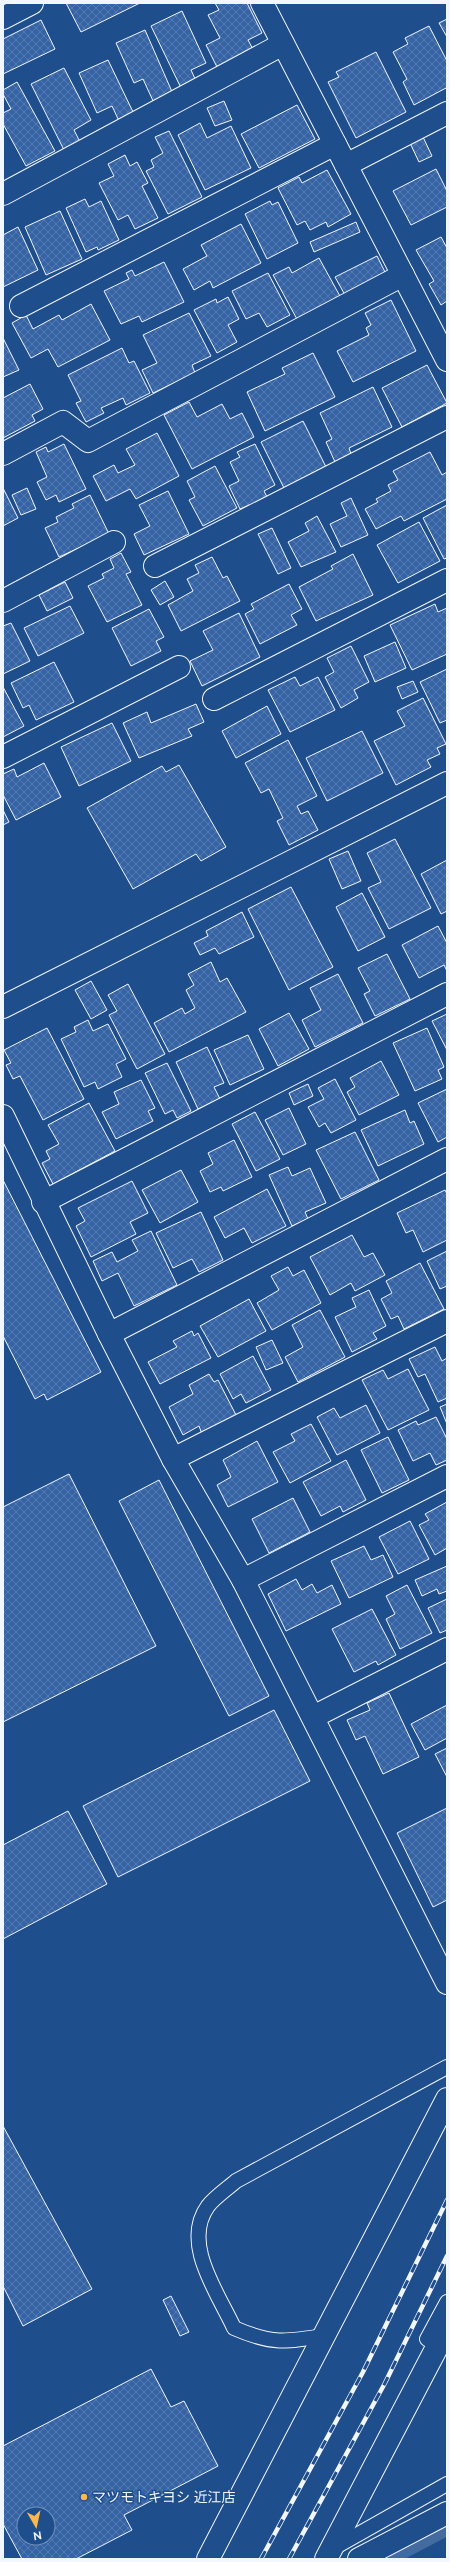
<svg xmlns="http://www.w3.org/2000/svg" width="450" height="2562" font-family="Raleway,'Noto Sans JP',sans-serif">
  <style>
    .lines { fill: none; stroke-linecap: round; stroke-linejoin: round }
    .stream { stroke: #446ba0; stroke-width: 10 }
    .building { fill: url(#building-cross-hatch); stroke: #f2f6ff; fill-rule: evenodd }
    .service-casing { stroke: #f2f6ff; stroke-width: 16 }
    .minor-casing { stroke: #f2f6ff; stroke-width: 24 }
    .service { stroke: #1f4e8c; stroke-width: 14 }
    .minor { stroke: #1f4e8c; stroke-width: 22 }
    .rail-casing { stroke: #f2f6ff; stroke-width: 4.5 }
    .rail { stroke: #1f4e8c; stroke-width: 3; stroke-dasharray: 9; stroke-linecap: butt }
    .poi-dot { fill: #ffb74d; stroke: #1f4e8c; stroke-width: 1.5 }
    .labels { text-anchor: middle; stroke-width: 3; stroke-linejoin: round; paint-order: stroke }
    .poi-label { font-size: 14px; fill: #f2f6ff; stroke: #1f4e8c; text-anchor: start }
  </style>
  <defs>
    <pattern id="building-cross-hatch" width="8" height="8" patternUnits="userSpaceOnUse"><rect width="8" height="8" fill="#3563a3"/><path d="M0 0l8 8M0 8l8-8" fill="none" stroke="#537ab1"/></pattern>
  </defs>
  <rect width="100%" height="100%" fill="#1f4e8c"/>
  <g class="lines">
    <polyline class="stream" points="394,2559 447,2531"/>
  </g>
  <g class="building">
    <polygon points="66,3 140,3 81,32"/>
    <polygon points="215,3 247,3 262,33 248,40 255,53 219,71 206,45 220,38 208,15 219,10"/>
    <polygon points="182,11 206,63 191,70 197,83 182,90 151,26"/>
    <polygon points="447,19 447,37 439,23"/>
    <polygon points="41,20 55,49 3,74 3,39"/>
    <polygon points="429,26 447,61 447,91 446,88 414,105 403,82 407,79 393,52 408,44 405,38"/>
    <polygon points="145,30 173,94 154,103 143,79 134,83 116,43"/>
    <polygon points="376,52 406,112 356,138 328,82 339,77 336,72"/>
    <polygon points="108,60 134,114 119,121 112,106 97,113 79,73"/>
    <polygon points="64,68 91,120 74,130 80,142 64,150 31,84"/>
    <polygon points="17,82 55,151 26,166 3,124 3,113 11,109 3,94 3,90"/>
    <polygon points="224,101 232,120 215,126 207,108"/>
    <polygon points="297,105 315,139 259,168 241,134"/>
    <polygon points="200,123 207,138 231,126 251,168 205,190 178,135"/>
    <polygon points="169,131 202,197 168,214 146,171 154,167 151,160 163,153 155,137"/>
    <polygon points="423,137 432,156 419,162 410,143"/>
    <polygon points="125,155 130,166 137,162 148,183 142,186 158,218 135,229 128,215 118,220 99,183 114,176 108,164"/>
    <polygon points="436,169 447,191 447,207 411,225 393,191"/>
    <polygon points="327,170 351,214 328,227 326,222 310,230 305,221 297,225 278,188 299,177 302,183"/>
    <polygon points="85,199 89,207 101,201 119,240 98,250 97,247 86,252 66,208"/>
    <polygon points="270,201 272,205 278,202 298,243 267,259 245,214"/>
    <polygon points="60,211 82,259 46,275 25,227"/>
    <polygon points="356,222 360,232 314,252 310,242"/>
    <polygon points="241,224 261,263 213,288 210,281 194,290 183,269 207,256 201,245"/>
    <polygon points="18,227 38,270 3,287 3,235"/>
    <polygon points="441,237 447,248 447,301 441,305 429,284 434,281 416,250"/>
    <polygon points="377,256 386,274 345,295 335,277"/>
    <polygon points="319,258 341,298 298,321 273,275 289,267 292,273"/>
    <polygon points="164,262 184,302 142,322 139,316 121,324 104,291 129,279 126,273 132,270 135,276"/>
    <polygon points="268,273 290,315 267,327 259,313 246,319 232,291"/>
    <polygon points="228,297 239,319 228,325 237,342 217,353 194,310 216,299 217,303"/>
    <polygon points="391,300 416,351 353,382 337,351 369,335 366,328 371,325 365,313"/>
    <polygon points="91,304 110,340 58,367 48,349 31,358 12,323 26,315 33,329 59,315 62,320"/>
    <polygon points="189,313 211,356 192,365 195,373 153,393 142,370 157,363 143,335"/>
    <polygon points="3,338 19,370 3,377"/>
    <polygon points="122,348 129,363 134,361 150,393 126,405 123,398 101,408 104,413 86,422 76,403 81,401 68,375"/>
    <polygon points="313,353 335,397 265,431 247,392 285,374 282,368"/>
    <polygon points="427,365 447,403 402,427 382,388"/>
    <polygon points="30,384 43,409 32,415 35,421 3,438 3,398"/>
    <polygon points="373,387 392,427 349,448 351,454 335,462 326,442 332,439 320,413"/>
    <polygon points="189,402 197,417 222,404 230,419 242,413 254,437 192,469 164,415"/>
    <polygon points="303,421 326,467 284,488 261,442"/>
    <polygon points="157,433 179,476 136,499 130,489 106,501 93,476 114,465 118,473 135,465 126,449"/>
    <polygon points="64,444 86,489 59,502 56,495 46,500 37,482 47,477 36,452 46,447 48,452"/>
    <polygon points="255,444 275,485 264,491 268,499 250,508 249,505 240,509 229,486 239,481 230,462 240,457 237,452"/>
    <polygon points="430,452 442,475 447,472 447,499 404,521 401,516 376,529 365,509 378,502 376,499 391,491 388,485 398,480 393,471"/>
    <polygon points="215,466 237,508 203,526 189,500 195,497 187,481"/>
    <polygon points="3,488 18,518 3,526"/>
    <polygon points="27,488 36,509 21,515 12,495"/>
    <polygon points="168,491 189,534 144,555 134,534 150,526 139,505"/>
    <polygon points="90,495 109,534 59,557 45,528 58,522 56,517 74,508 72,504"/>
    <polygon points="351,498 368,535 341,547 330,524 347,516 341,503"/>
    <polygon points="447,505 447,558 444,559 423,518"/>
    <polygon points="317,516 336,552 301,567 288,542 309,531 305,523"/>
    <polygon points="419,522 440,561 398,583 377,545"/>
    <polygon points="272,528 291,568 278,574 258,534"/>
    <polygon points="121,553 131,572 126,574 142,605 107,622 88,586 104,578 102,574 114,568 110,559"/>
    <polygon points="353,554 373,595 316,621 299,587 333,569 331,566"/>
    <polygon points="212,557 223,578 227,576 240,601 181,631 168,605 193,591 187,579 199,573 195,565"/>
    <polygon points="165,581 174,597 160,605 151,590"/>
    <polygon points="65,582 73,598 47,611 39,595"/>
    <polygon points="289,584 302,609 291,615 297,625 260,644 245,614 254,609 251,604"/>
    <polygon points="435,604 438,612 447,608 447,654 412,670 390,625"/>
    <polygon points="70,606 84,633 38,656 24,628"/>
    <polygon points="149,609 164,637 156,641 161,651 131,666 112,628"/>
    <polygon points="239,613 260,657 202,686 190,661 213,650 203,631"/>
    <polygon points="11,623 30,661 3,674 3,626"/>
    <polygon points="395,642 406,668 375,682 364,656"/>
    <polygon points="351,646 369,682 354,690 358,698 341,708 325,677 334,672 327,658"/>
    <polygon points="54,662 74,702 36,720 29,705 23,708 11,683"/>
    <polygon points="447,669 447,720 440,723 420,682"/>
    <polygon points="295,677 300,686 318,677 335,710 290,732 268,690"/>
    <polygon points="413,681 418,692 402,699 397,687"/>
    <polygon points="3,687 24,726 3,737"/>
    <polygon points="423,698 446,744 437,748 440,754 427,760 431,767 396,785 374,741 405,726 397,711"/>
    <polygon points="196,704 204,722 188,729 192,736 139,758 123,723 147,712 151,723"/>
    <polygon points="267,706 281,734 236,758 222,731"/>
    <polygon points="112,723 131,761 79,786 61,747"/>
    <polygon points="362,731 383,773 327,801 306,758"/>
    <polygon points="288,740 317,796 297,806 301,814 308,811 318,830 289,845 277,821 283,818 269,789 261,793 245,763"/>
    <polygon points="44,763 61,797 16,820 3,795 3,774 14,769 17,777"/>
    <polygon points="179,765 226,847 201,861 196,854 133,889 87,808 162,766 166,772"/>
    <polygon points="3,810 9,822 3,825"/>
    <polygon points="395,839 431,908 389,929 368,888 381,882 367,853"/>
    <polygon points="348,851 361,881 342,889 329,859"/>
    <polygon points="447,860 447,911 441,914 421,874"/>
    <polygon points="291,887 333,967 289,990 248,909"/>
    <polygon points="362,893 385,937 358,951 336,907"/>
    <polygon points="242,912 254,937 219,954 215,948 200,955 194,943 208,936 206,931"/>
    <polygon points="438,926 447,943 447,971 444,965 419,978 402,945"/>
    <polygon points="387,954 410,999 375,1016 364,994 370,991 358,968"/>
    <polygon points="211,962 220,982 227,978 246,1012 169,1052 154,1023 182,1008 185,1014 195,1008 186,990 194,985 188,974"/>
    <polygon points="338,974 363,1023 315,1047 302,1020 321,1010 310,988"/>
    <polygon points="91,981 107,1010 91,1019 75,990"/>
    <polygon points="128,984 165,1054 137,1069 109,1015 117,1011 108,995"/>
    <polygon points="289,1013 309,1049 278,1066 259,1029"/>
    <polygon points="447,1014 447,1050 432,1021"/>
    <polygon points="88,1020 93,1031 108,1024 126,1059 116,1064 122,1077 98,1089 95,1082 84,1087 61,1039 76,1032 74,1027"/>
    <polygon points="47,1028 84,1099 43,1120 20,1076 13,1079 6,1065 11,1063 4,1050"/>
    <polygon points="427,1028 444,1067 438,1070 442,1079 415,1091 393,1043"/>
    <polygon points="248,1035 264,1069 230,1085 214,1050"/>
    <polygon points="207,1047 224,1083 214,1087 220,1099 198,1109 176,1062"/>
    <polygon points="381,1061 399,1095 359,1115 347,1092 355,1087 350,1078"/>
    <polygon points="167,1063 191,1111 177,1118 173,1110 165,1114 145,1073"/>
    <polygon points="335,1079 356,1120 331,1133 325,1123 319,1127 308,1107 324,1099 318,1088"/>
    <polygon points="141,1080 155,1108 148,1111 153,1121 116,1139 102,1112 119,1104 114,1092"/>
    <polygon points="308,1084 313,1096 294,1105 289,1093"/>
    <polygon points="447,1089 447,1137 438,1142 418,1103"/>
    <polygon points="89,1103 115,1151 53,1184 42,1163 50,1159 46,1151 59,1144 48,1125"/>
    <polygon points="289,1108 306,1144 283,1155 265,1120"/>
    <polygon points="405,1110 410,1123 414,1121 424,1144 378,1166 361,1130"/>
    <polygon points="255,1112 280,1159 256,1171 232,1124"/>
    <polygon points="355,1132 379,1180 341,1199 316,1150"/>
    <polygon points="234,1140 252,1177 223,1191 221,1187 210,1192 200,1171 213,1164 208,1153"/>
    <polygon points="288,1167 292,1176 310,1168 326,1203 305,1212 308,1219 292,1226 269,1175"/>
    <polygon points="181,1170 198,1202 160,1223 142,1190"/>
    <polygon points="3,1180 101,1372 47,1400 44,1394 35,1399 3,1336"/>
    <polygon points="132,1181 148,1213 130,1222 136,1234 91,1257 76,1226 85,1221 78,1208"/>
    <polygon points="267,1189 286,1226 252,1243 244,1228 225,1238 214,1217"/>
    <polygon points="445,1190 447,1194 447,1240 423,1252 413,1230 406,1233 397,1213"/>
    <polygon points="201,1212 223,1260 199,1272 192,1259 173,1268 156,1233"/>
    <polygon points="151,1231 177,1285 134,1306 118,1273 102,1281 93,1261 112,1252 117,1262 138,1251 132,1240"/>
    <polygon points="352,1235 364,1257 373,1253 385,1275 355,1291 351,1283 330,1295 310,1257"/>
    <polygon points="447,1251 447,1286 440,1289 427,1261"/>
    <polygon points="420,1263 444,1309 404,1329 398,1316 391,1319 381,1299 392,1293 386,1281"/>
    <polygon points="288,1267 293,1276 304,1270 321,1303 272,1330 257,1303 279,1290 271,1276"/>
    <polygon points="369,1290 386,1326 373,1333 377,1339 352,1352 335,1317 356,1307 352,1298"/>
    <polygon points="249,1299 266,1331 218,1357 200,1326"/>
    <polygon points="320,1310 345,1357 298,1382 285,1357 303,1347 292,1325"/>
    <polygon points="192,1331 194,1336 198,1333 211,1358 160,1384 148,1362 177,1347 173,1341"/>
    <polygon points="272,1340 283,1363 266,1370 256,1347"/>
    <polygon points="435,1347 442,1361 447,1358 447,1398 438,1402 425,1374 418,1377 409,1359"/>
    <polygon points="253,1356 271,1390 246,1403 241,1394 233,1399 220,1374"/>
    <polygon points="408,1369 429,1410 388,1430 362,1380 383,1370 388,1379"/>
    <polygon points="209,1374 214,1382 218,1380 236,1415 202,1434 199,1426 183,1435 169,1407 193,1394 189,1385"/>
    <polygon points="447,1404 447,1424 440,1407"/>
    <polygon points="366,1405 380,1433 337,1455 317,1417 334,1408 340,1418"/>
    <polygon points="436,1417 447,1439 447,1460 436,1465 430,1453 413,1461 398,1430 416,1421 418,1425"/>
    <polygon points="311,1424 331,1461 290,1483 273,1452 295,1441 291,1434"/>
    <polygon points="388,1437 409,1480 382,1493 361,1450"/>
    <polygon points="257,1441 278,1482 228,1507 217,1485 231,1477 223,1460"/>
    <polygon points="346,1460 366,1500 343,1512 340,1506 321,1516 303,1482"/>
    <polygon points="69,1474 156,1646 3,1722 3,1507"/>
    <polygon points="159,1480 269,1696 229,1716 119,1501"/>
    <polygon points="293,1498 310,1532 269,1553 252,1519"/>
    <polygon points="447,1502 447,1548 435,1555 419,1525 429,1520 425,1514"/>
    <polygon points="410,1521 429,1559 398,1574 379,1537"/>
    <polygon points="364,1546 371,1560 383,1555 393,1577 349,1598 331,1561"/>
    <polygon points="447,1566 447,1591 439,1594 437,1589 422,1596 415,1580"/>
    <polygon points="296,1579 302,1590 312,1584 317,1593 332,1585 341,1604 286,1631 268,1594"/>
    <polygon points="407,1585 432,1633 400,1649 386,1619 395,1614 386,1596"/>
    <polygon points="447,1599 447,1630 440,1633 428,1608"/>
    <polygon points="372,1609 396,1655 378,1665 376,1661 354,1672 332,1629"/>
    <polygon points="389,1693 419,1757 383,1774 365,1736 356,1740 347,1720 370,1710 367,1703"/>
    <polygon points="447,1705 447,1738 425,1750 411,1724"/>
    <polygon points="274,1710 310,1781 118,1877 83,1806"/>
    <polygon points="447,1748 447,1777 435,1754"/>
    <polygon points="447,1808 447,1900 433,1907 397,1833"/>
    <polygon points="68,1811 107,1884 3,1939 3,1845"/>
    <polygon points="3,2126 92,2289 23,2326 3,2286"/>
    <polygon points="171,2296 189,2332 180,2336 163,2300"/>
    <path d="M151,2369L171,2407L184,2401L218,2466L124,2515L132,2530L76,2559H22L3,2524V2446ZM24,2514H48V2538H24Z"/>
  </g>
  <g class="lines">
    <g class="service-casing">
      <g id="service">
        <path d="M328,2335C287,2342 273,2345 234,2328C218,2293 181,2243 208,2206C215,2197 227,2189 236,2181L447,2067"/>
        <polyline points="427,2339 447,2302"/>
        <polyline points="332,2549 447,2484"/>
      </g>
    </g>
    <g class="minor-casing">
      <g id="minor">
        <polyline points="262,3 447,360"/>
        <polyline points="3,18 32,3"/>
        <polyline points="346,165 447,113"/>
        <polyline points="3,194 283,44"/>
        <polyline points="21,306 335,144"/>
        <polyline points="3,454 63,422 88,441 403,275"/>
        <polyline points="155,566 447,417"/>
        <polyline points="3,601 114,542"/>
        <polyline points="214,699 447,580"/>
        <polyline points="3,757 179,667"/>
        <polyline points="3,1007 447,783"/>
        <polyline points="3,1116 109,1334 173,1459 243,1580 447,1983"/>
        <polyline points="43,1202 447,994"/>
        <polyline points="109,1334 447,1159"/>
        <polyline points="173,1459 447,1321"/>
        <polyline points="243,1580 447,1476"/>
        <polyline points="313,1717 447,1649"/>
        <polyline points="208,2559 447,2099"/>
        <polyline points="326,2559 447,2328"/>
        <polyline points="359,2559 447,2513"/>
      </g>
    </g>
    <use href="#service" class="service"/>
    <use href="#minor" class="minor"/>
    <g class="rail-casing">
      <g id="rail">
        <polyline points="261,2559 363,2372 447,2200"/>
        <polyline points="289,2559 385,2383 447,2256"/>
      </g>
    </g>
    <use href="#rail" class="rail"/>
  </g>
  <circle class="poi-dot" cx="84" cy="2497" r="4"/>
  <g class="labels">
    <g class="poi-label">
      <text x="92" y="2502">マツモトキヨシ 近江店</text>
    </g>
  </g>
  <rect width="450" height="2562" fill="none" stroke="#f2f6ff" stroke-width="8"/>
  <g transform="translate(36 2526) rotate(171)"><circle r="19" fill="#1f4e8c" stroke="#7391ba"/>
  <path d="M0-3L7 15L0 10L-7 15Z" fill="#ffb74d"/>
  <text y="-6" font-size="11" font-weight="bold" text-anchor="middle" fill="#f2f6ff">N</text>
  </g>
</svg>
